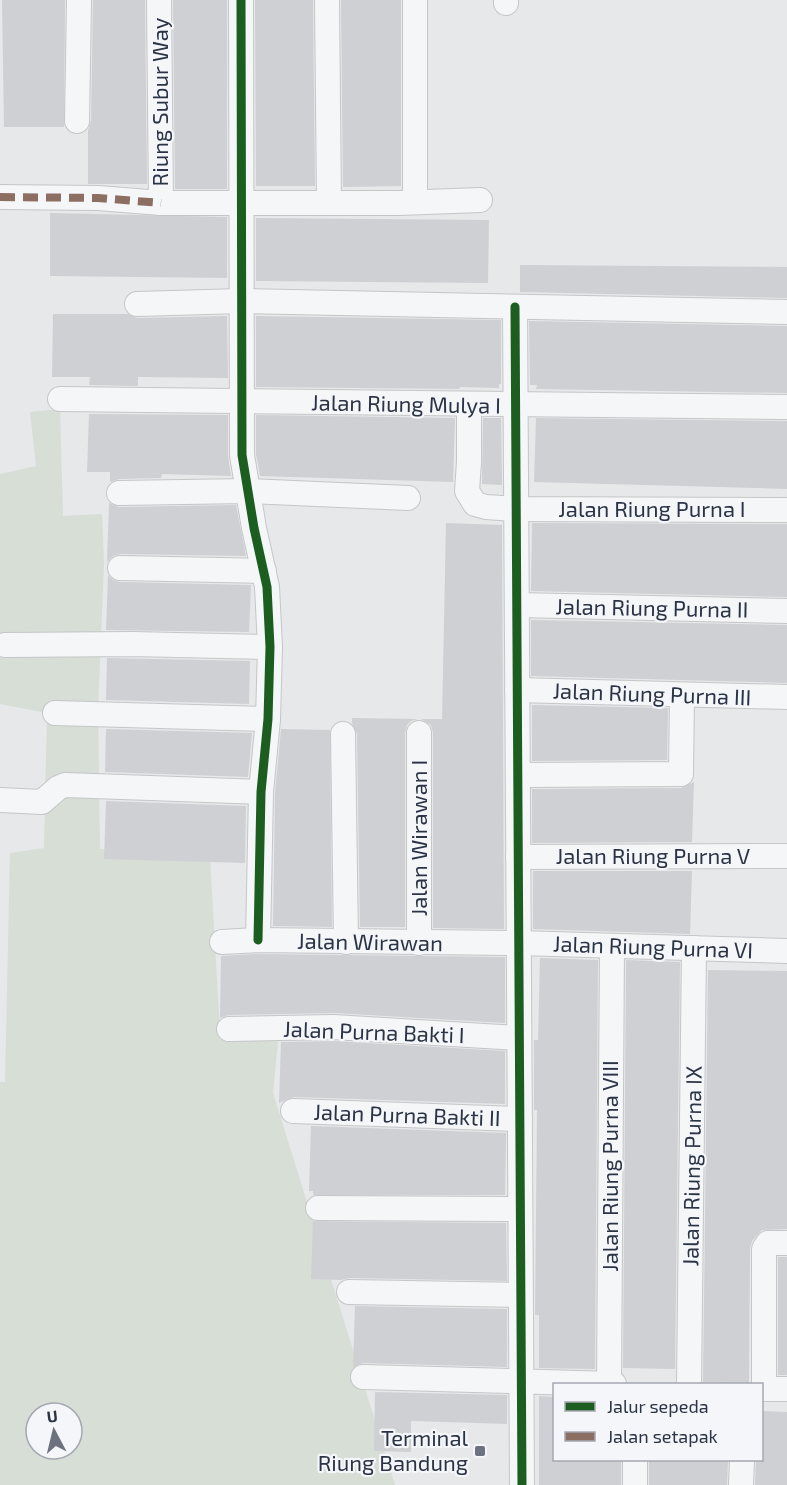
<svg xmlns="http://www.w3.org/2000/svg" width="787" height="1485" font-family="'Exo 2',sans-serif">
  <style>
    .green { fill: #d6ded6; fill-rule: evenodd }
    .building { fill: #ced0d3 }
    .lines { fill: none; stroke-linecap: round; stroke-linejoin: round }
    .minor-casing { stroke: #c4c6c8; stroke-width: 26 }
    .minor { stroke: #f5f6f7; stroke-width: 24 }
    .quiet { stroke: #8d6e63; stroke-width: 8; stroke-dasharray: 15 8; stroke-linecap: butt }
    .cycleway-casing { stroke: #f4f6f9; stroke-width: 13 }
    .cycleway { stroke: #1b5e20; stroke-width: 9 }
    .poi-dot { fill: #6c737f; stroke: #f4f6f9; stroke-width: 2 }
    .labels { text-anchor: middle; stroke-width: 4.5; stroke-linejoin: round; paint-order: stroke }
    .street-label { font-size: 22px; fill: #2b3445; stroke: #f4f6f9 }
    .poi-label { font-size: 22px; fill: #2b3445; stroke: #f4f6f9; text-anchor: end }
  </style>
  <rect width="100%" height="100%" fill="#e6e8ea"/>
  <path class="green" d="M60,409L63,516L102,514L104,564L98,710L100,849L210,857L220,1033L279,1032L273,1093L395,1485H0V1082H5L10,853L44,848L47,713L0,704V474L36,466L30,412ZM36,1413H72V1449H36Z"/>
  <g class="building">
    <polygon points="2,0 65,0 64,127 4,127"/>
    <polygon points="93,0 145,0 147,184 88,184 88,130 91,121"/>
    <polygon points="173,0 227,0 227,189 175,189"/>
    <polygon points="255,0 313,0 315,186 256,186"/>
    <polygon points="341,0 401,0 401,186 343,187"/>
    <polygon points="50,213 227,217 227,278 50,276"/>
    <polygon points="256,218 489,220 488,283 256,281"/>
    <polygon points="520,265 787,267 787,298 520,292"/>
    <polygon points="53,314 128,314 137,318 227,316 228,378 138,377 138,386 89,385 90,377 52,377"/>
    <polygon points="256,316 501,320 501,384 499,384 499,388 460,387 459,389 256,387"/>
    <polygon points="529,321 787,326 787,393 536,389 537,385 530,385"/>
    <polygon points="89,414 228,415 228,455 231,476 162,474 161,478 119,479 110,482 110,472 87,472"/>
    <polygon points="256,415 455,418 453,482 260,476 256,454"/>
    <polygon points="483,418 501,418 502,485 482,484"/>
    <polygon points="536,418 787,421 787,489 534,482"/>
    <polygon points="109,503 119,507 236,505 246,556 120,554 113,556 107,562"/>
    <polygon points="446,523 502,525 504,929 433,928 433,733 431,725 421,719 442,719"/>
    <polygon points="532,523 787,524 787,597 531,591"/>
    <polygon points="108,575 113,580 120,582 251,585 249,632 106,630"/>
    <polygon points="531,620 787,625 787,683 531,676"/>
    <polygon points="107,658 250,661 249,704 106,700"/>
    <polygon points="532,705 668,708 667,760 532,761"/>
    <polygon points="352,718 418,719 411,721 407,725 405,733 405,927 360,927 357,734 352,723"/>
    <polygon points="106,729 252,733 248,777 105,772"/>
    <polygon points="281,729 330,730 332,927 273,926 275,793"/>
    <polygon points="694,782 692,842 532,843 532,789 681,788"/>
    <polygon points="106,801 246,806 245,863 104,859"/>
    <polygon points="533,871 692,871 690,934 533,929"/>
    <polygon points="258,954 505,957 505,1023 334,1013 229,1015 220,1018 221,956"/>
    <polygon points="540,958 598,960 595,1369 539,1368 539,1315 535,1315 537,1110 534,1110 534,1040 538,1040"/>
    <polygon points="626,960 680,962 675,1369 623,1368"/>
    <polygon points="708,970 787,971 787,1229 762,1230 752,1241 750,1248 749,1383 703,1382"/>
    <polygon points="333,1041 505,1051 505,1104 294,1097 279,1103 281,1042"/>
    <polygon points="311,1126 506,1133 505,1195 313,1195 313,1191 309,1191"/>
    <polygon points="313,1221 506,1223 507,1281 349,1278 341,1280 311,1279"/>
    <rect x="778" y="1257" width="9" height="118"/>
    <polygon points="355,1306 507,1309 507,1367 363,1363 353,1367"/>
    <polygon points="375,1392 507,1395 507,1424 411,1421 411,1452 374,1451"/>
    <polygon points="539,1396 555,1397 555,1460 621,1460 621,1485 539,1485"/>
    <polygon points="762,1411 787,1412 787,1485 755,1485 756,1460 762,1460"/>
    <polygon points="649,1460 728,1460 727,1485 649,1485"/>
  </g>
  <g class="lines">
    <g class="minor-casing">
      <g id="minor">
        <polyline points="159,0 161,203"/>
        <polyline points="241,0 242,455 254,528 267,587 270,647 268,719 261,792 258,940"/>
        <polyline points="327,0 329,203"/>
        <polyline points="415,0 415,201"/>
        <polyline points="506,3 506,0"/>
        <polyline points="77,121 79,0"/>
        <polyline points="0,197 98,198 161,203 399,203 480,200"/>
        <polyline points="137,304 241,301 787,312"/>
        <polyline points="515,307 522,1485"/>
        <polyline points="60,399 787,407"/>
        <polyline points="469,404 469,462 467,491 475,504 486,507 516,509 787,510"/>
        <polyline points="119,493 247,491 408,498"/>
        <polyline points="120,568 264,571"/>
        <polyline points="517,605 787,611"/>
        <polyline points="5,645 132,644 270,647"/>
        <polyline points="517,690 787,697"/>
        <polyline points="55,713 268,719"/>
        <polyline points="343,734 346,942"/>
        <polyline points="518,775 681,774 682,695"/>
        <polyline points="0,800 42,802 58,788 65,785 261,792"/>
        <polyline points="518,857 787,856"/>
        <polyline points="222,942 258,940 519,943 787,951"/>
        <polyline points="419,943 419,733"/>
        <polyline points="229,1029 333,1027 519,1038"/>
        <polyline points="293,1111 520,1119"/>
        <polyline points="318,1208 520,1209"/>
        <polyline points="349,1292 520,1295"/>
        <polyline points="363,1377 614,1384"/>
        <polyline points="609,1384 612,947"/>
        <polyline points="689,1384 694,948"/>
        <polyline points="762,1389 787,1389"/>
        <polyline points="764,1389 764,1249 768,1243 787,1243"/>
        <polyline points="635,1460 635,1485"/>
        <polyline points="741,1485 742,1460"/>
      </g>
    </g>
    <use href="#minor" class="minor"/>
    <polyline class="quiet" points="0,197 98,198 161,203"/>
    <g class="cycleway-casing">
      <g id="cycleway">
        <polyline points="241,0 242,455 254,528 267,587 270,647 268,719 261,792 258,940"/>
        <polyline points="515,307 522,1485"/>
      </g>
    </g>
    <use href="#cycleway" class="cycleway"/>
  </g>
  <rect class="poi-dot" x="474" y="1445" width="12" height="12" rx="3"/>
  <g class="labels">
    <g class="street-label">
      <text transform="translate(160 102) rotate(-90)" y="8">Riung Subur Way</text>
      <text transform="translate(406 404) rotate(1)" y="8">Jalan Riung Mulya I</text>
      <text x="652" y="517">Jalan Riung Purna I</text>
      <text transform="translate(652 608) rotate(1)" y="8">Jalan Riung Purna II</text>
      <text transform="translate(652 694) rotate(2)" y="8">Jalan Riung Purna III</text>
      <text transform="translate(419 838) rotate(-90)" y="8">Jalan Wirawan I</text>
      <text x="653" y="864">Jalan Riung Purna V</text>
      <text transform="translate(370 942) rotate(1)" y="8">Jalan Wirawan</text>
      <text transform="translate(653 947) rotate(2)" y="8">Jalan Riung Purna VI</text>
      <text transform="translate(374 1032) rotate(2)" y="8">Jalan Purna Bakti I</text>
      <text transform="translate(407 1115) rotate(2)" y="8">Jalan Purna Bakti II</text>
      <text transform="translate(610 1166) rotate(-90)" y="8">Jalan Riung Purna VIII</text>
      <text transform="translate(692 1166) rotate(-89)" y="8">Jalan Riung Purna IX</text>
    </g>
    <g class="poi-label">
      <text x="468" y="1446">Terminal<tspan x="468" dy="25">Riung Bandung</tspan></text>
    </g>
  </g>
  <rect x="553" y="1383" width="210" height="78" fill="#f4f6f9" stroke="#a4a8b1" stroke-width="1.5"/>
  <rect x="565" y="1402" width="30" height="9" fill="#1b5e20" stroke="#a4a8b1" stroke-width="1.5"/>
  <text x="607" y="1413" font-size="18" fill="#2b3445">Jalur sepeda</text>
  <rect x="565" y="1432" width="30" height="9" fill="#8d6e63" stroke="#a4a8b1" stroke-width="1.5"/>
  <text x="607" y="1443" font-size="18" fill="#2b3445">Jalan setapak</text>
  <g transform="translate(54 1431) rotate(353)"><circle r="28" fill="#f4f6f9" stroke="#a4a8b1" stroke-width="1.5"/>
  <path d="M0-4.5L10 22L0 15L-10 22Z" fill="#6c737f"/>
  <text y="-9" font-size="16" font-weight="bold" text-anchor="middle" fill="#2b3445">U</text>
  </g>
</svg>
